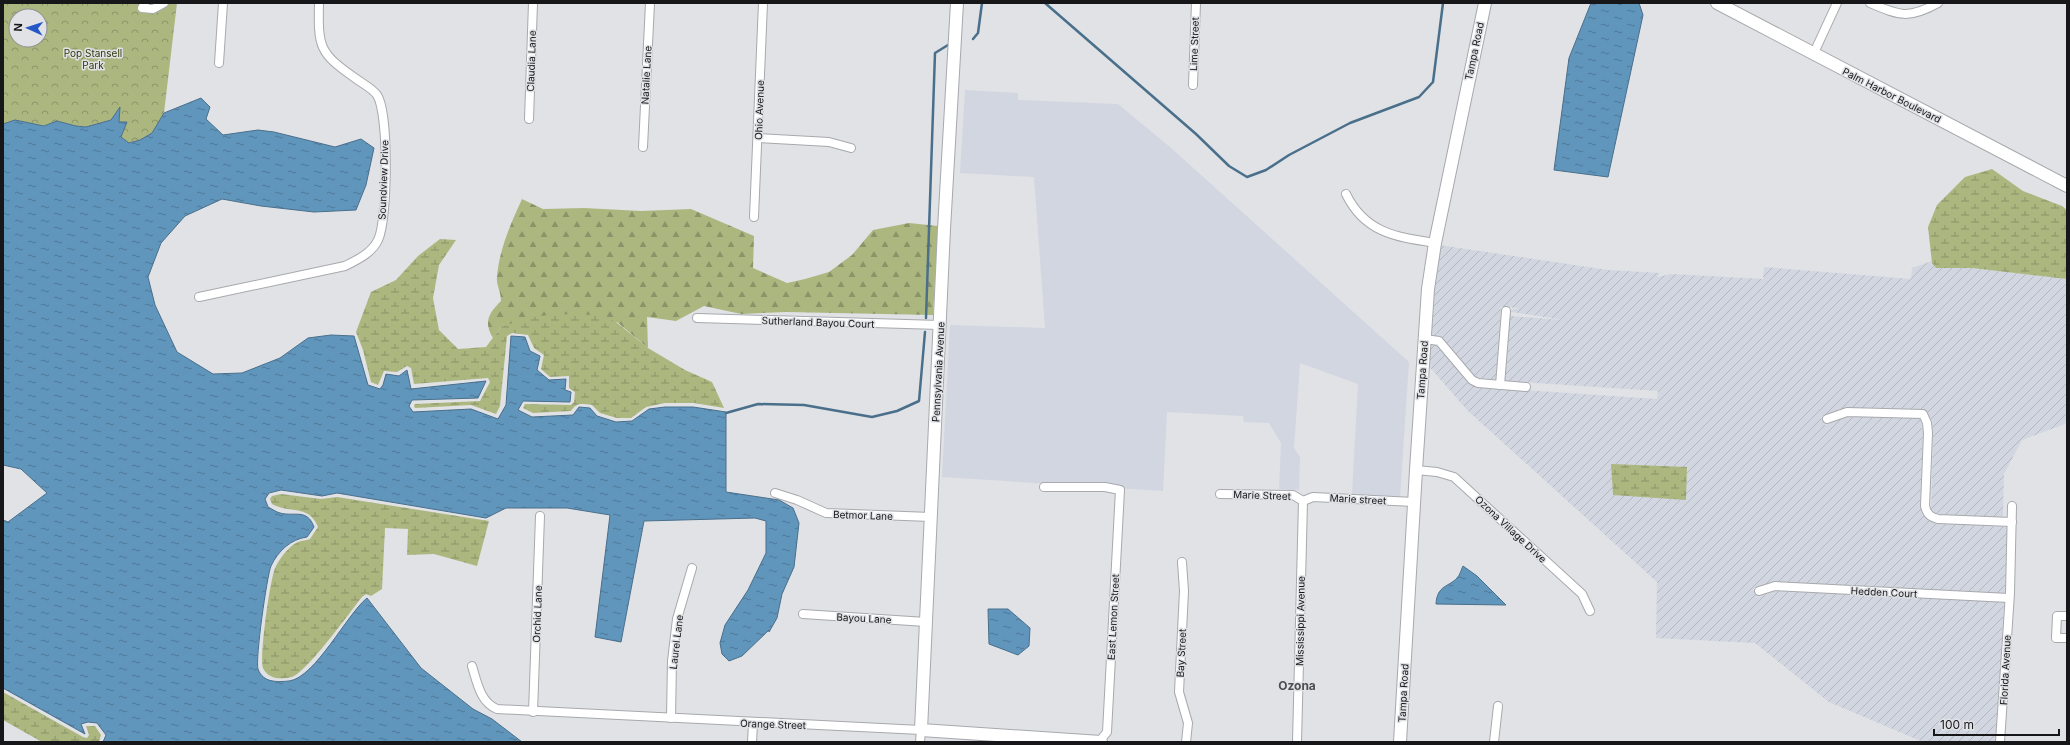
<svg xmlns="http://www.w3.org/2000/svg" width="2070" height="745" font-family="Inter,sans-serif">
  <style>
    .built { fill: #d1d6e0 }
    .industrial { fill: url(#industrial-furrows) }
    .forest { fill: url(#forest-firs) }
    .wetland { fill: url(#wetland-marsh) }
    .park { fill: url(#park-crowns); fill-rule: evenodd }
    .water { fill: url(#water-ripples); stroke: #4a6f8b }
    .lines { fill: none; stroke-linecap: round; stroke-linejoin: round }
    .stream { stroke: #4a6f8b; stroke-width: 2.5 }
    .street-casing { stroke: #a7a9ad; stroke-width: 10 }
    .secondary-casing { stroke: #a7a9ad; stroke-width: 14 }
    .street { stroke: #fff; stroke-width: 8 }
    .secondary { stroke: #fff; stroke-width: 12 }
    .labels { text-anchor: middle; stroke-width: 3; stroke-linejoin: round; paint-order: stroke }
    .street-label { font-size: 10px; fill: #171719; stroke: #e0e2e6 }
    .park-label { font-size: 10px; fill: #32390a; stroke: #e0e2e6 }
    .quarter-label { font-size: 12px; font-weight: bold; fill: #4d4e51; stroke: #e0e2e6 }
  </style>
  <defs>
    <pattern id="industrial-furrows" width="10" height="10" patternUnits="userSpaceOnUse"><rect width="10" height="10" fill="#d1d6e0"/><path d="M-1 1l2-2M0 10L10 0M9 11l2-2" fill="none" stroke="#b3b7c0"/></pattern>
    <pattern id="forest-firs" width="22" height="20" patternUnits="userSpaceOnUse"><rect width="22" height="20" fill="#acb780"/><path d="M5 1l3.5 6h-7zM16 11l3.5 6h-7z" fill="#8b9468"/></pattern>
    <pattern id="wetland-marsh" width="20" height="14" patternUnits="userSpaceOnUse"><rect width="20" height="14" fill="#acb780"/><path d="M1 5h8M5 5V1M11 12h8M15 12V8" fill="none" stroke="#8b9468"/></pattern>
    <pattern id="park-crowns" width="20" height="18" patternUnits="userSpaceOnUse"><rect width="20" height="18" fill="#acb780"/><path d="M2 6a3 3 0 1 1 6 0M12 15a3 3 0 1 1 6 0" fill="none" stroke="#8b9468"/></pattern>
    <pattern id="water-ripples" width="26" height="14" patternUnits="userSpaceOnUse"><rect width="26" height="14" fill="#6095bc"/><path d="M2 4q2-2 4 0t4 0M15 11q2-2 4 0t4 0" fill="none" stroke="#4e7998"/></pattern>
  </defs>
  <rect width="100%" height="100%" fill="#e0e2e6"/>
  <polygon class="built" points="965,90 1018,93 1018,100 1118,104 1171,148 1409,362 1400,498 1352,495 1358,384 1300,363 1294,448 1300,457 1299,490 1279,489 1281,443 1269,423 1244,422 1243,416 1167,412 1163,491 942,477 950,325 1045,328 1034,177 960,173"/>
  <polygon class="industrial" points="1439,245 1608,270 1660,273 1657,277 1671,274 1763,279 1764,267 1911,279 1912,268 1932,261 1936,268 1972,268 2067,279 2067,418 2065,424 2022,440 2004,474 2003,517 1939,515 1931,510 1933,433 1932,421 1928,413 1924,410 1847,408 1821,417 1825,425 1848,416 1920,418 1923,433 1920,506 1922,513 1928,520 1938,523 2007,527 2005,594 1775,582 1753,589 1757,597 1776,591 2004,602 1996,742 1923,742 1829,702 1755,643 1656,638 1657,582 1467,410 1427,364 1429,344 1437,345 1468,383 1478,387 1657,399 1658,391 1505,381 1510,316 1563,320 1506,311 1519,308 1501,307 1496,380 1475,377 1443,338 1430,335"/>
  <path class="forest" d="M522,199L543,209L584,208L641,211L691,209L754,236L753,268L787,283L805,279L829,272L852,255L873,230L909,223L938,226L933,315L786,312L741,314L704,306L676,321L647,317L648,348L617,322L501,327L493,338C483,322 489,313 501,301C501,292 496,284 497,277C499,250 511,223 522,199Z"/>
  <g class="wetland">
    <polygon points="1992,169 2023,191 2062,206 2067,210 2067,279 1972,268 1936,268 1932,263 1928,227 1937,205 1965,177"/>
    <path d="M440,239L456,240L439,265L433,298L439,330L458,349L486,347L501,327L527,318L555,314L600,315L616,322L648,348L685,370L712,382L724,408L694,403H665L646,407L631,418H617L600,413L592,405C581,404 577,402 571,411L533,413L523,408L525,404L571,405L574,402L575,392L569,388V376L550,377L541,369L544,355L534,348L528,335L512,333L507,336L500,406L496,414L471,405L415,408L414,406L415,404L480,401L490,382L488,378L414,384L411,368L407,366L397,372L384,371L378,385L371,382L363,350L356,332L371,292L396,280L418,256Z"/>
    <polygon points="1611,464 1687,467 1686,500 1613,495"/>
    <path d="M281,494L321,499L337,497L489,521L477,566L434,554L407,555L408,529L385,528L382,589L371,596L366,594L362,597C350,612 307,672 292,677C281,680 268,679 263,668C259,660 270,576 276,566C281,557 288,547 298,542C302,540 306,541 310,539L318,527C309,504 290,514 272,504L270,499L272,496Z"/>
    <polygon points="3,692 83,737 87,738 89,735 86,726 95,726 101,735 99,742 42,742 3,720"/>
  </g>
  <path class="park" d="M3,3H177L164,113L152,133L140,140L129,143L121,137L126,122H119L120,108L111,120L86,127L76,126L57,121L44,126L15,120L3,124ZM16,16H40V40H16Z"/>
  <g class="water">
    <polygon points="1591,3 1639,3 1643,15 1608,177 1554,170 1569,58"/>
    <path d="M201,98L210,107L206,119L223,135L258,130L274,132L335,147L361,139L374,148L366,185L356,210L314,212L261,206L222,199L185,216L161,243L148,277L155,305L177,352L213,374L242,373L280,358L308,338L331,335L354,336L368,385L380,389L383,385L386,374L399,376L407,370L411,389L486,381L478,398L412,400L409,406L413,412L471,409L498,419L506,405L511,336L525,337L530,351L540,356L537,370L549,380L566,379L565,390L571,392L570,402L523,401L518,410L532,417L573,415L579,407L590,408L597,416L616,422L632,421L649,409L665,407H693L726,412V492L779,500L793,508L799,523L794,567L782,594L777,618L769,632V630L742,656L729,661L722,654L720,643L725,625L748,590L766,553V521L755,518L644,521L621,642L595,637L610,515L567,508H506L486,518L337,493L322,496L281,490L269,493L265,499L268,507C272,509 276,512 280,513C295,517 307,508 314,527L307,537C291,539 278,551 271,566C267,575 255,660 258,669C263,683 277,682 289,681C315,678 347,614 367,598L421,668L473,709L492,719L522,742H103L106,735L97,723L88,722L81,724L85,734L3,688V520L8,522L47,493L21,469L3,465V124L15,120L44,126L57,121L76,126L86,127L111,120L120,107L119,122H127L121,137L129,143L140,140L152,133L164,113Z"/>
    <path d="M1463,566L1477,576L1506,605L1436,604C1437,585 1449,587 1457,578C1460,575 1461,570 1463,566Z"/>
    <polygon points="988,609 1008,609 1030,628 1029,646 1018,655 989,644"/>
  </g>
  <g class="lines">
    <g class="stream">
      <polyline points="1045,3 1196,134 1229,166 1247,177 1266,170 1289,155 1350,123 1419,97 1433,82 1443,3"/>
      <polyline points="973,39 978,33 982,3"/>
      <polyline points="926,318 935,53 948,45"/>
      <polyline points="726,413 758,404 804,405 872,417 897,411 919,401 925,332"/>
    </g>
    <g class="street-casing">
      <g id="street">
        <polyline points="145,3 142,8 153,9 164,3"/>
        <path d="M1870,3C1900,16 1909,19 1938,3"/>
        <polyline points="1813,55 1837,3"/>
        <polyline points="219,63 223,3"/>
        <polyline points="1193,85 1196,3"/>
        <polyline points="529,119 533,3"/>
        <polyline points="758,138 829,142 851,148"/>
        <polyline points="643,147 650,3"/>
        <path d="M1346,194C1365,233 1396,237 1435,243"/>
        <polyline points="754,217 763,3"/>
        <path d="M199,297L345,266C357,260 372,253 378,240C388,220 389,113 377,95C372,88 363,84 355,78C319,53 318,47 319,3"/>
        <polyline points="697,318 940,325"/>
        <polyline points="1425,339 1439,341 1472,380 1478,383 1526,387"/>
        <polyline points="1500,385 1506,311"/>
        <path d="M1827,419L1847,412L1923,414L1927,423L1928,433L1925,506C1927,514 1930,517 1938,519L2012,522"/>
        <polyline points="1416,470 1437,472 1454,477 1582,594 1590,611"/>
        <polyline points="1044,487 1105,487 1120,490 1107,732 1099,742"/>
        <polyline points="775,493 797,500 826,513 931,517"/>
        <polyline points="1220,494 1293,495 1303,501"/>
        <polyline points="1303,501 1313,497 1414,502"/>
        <polyline points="1182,562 1184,591 1179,692 1188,723 1186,742"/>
        <polyline points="1759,591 1775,586 2009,598"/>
        <polyline points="803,614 926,622"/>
        <polyline points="2067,616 2057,616 2056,638 2067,638"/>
        <path d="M472,666C477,682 480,702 497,709L921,730L920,742"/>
        <polyline points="533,712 540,516"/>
        <polyline points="671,718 672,661 677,619 692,568"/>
        <polyline points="752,742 753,723"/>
        <polyline points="1297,742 1303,501"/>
        <polyline points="1494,742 1498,706"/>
        <polyline points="2000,742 2010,593 2012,506"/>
      </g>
    </g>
    <g class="secondary-casing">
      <g id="secondary">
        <polyline points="957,3 944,229 921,730 1101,742"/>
        <polyline points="1717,3 2067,186"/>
        <polyline points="1400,742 1416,470 1428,289 1435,243 1485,3"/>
      </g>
    </g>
    <use href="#street" class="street"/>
    <use href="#secondary" class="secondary"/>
  </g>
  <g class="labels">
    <g class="street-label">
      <text transform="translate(1194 44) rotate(-88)" y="4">Lime Street</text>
      <text transform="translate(1474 51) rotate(-78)" y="4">Tampa Road</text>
      <text transform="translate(531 61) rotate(-88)" y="4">Claudia Lane</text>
      <text transform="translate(646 75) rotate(-87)" y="4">Natalie Lane</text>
      <text transform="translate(1892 95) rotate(27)" y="4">Palm Harbor Boulevard</text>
      <text transform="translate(759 110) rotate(-88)" y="4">Ohio Avenue</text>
      <text transform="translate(383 180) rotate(-88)" y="4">Soundview Drive</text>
      <text transform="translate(818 322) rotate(2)" y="4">Sutherland Bayou Court</text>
      <text transform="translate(1422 370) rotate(-86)" y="4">Tampa Road</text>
      <text transform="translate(938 372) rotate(-87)" y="4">Pennsylvania Avenue</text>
      <text transform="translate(1262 495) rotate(2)" y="4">Marie Street</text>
      <text transform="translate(1358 499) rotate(3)" y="4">Marie street</text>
      <text transform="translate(863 515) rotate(2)" y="4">Betmor Lane</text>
      <text transform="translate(1511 529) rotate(43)" y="4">Ozona Village Drive</text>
      <text transform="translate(1884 592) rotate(3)" y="4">Hedden Court</text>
      <text transform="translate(537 614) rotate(-88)" y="4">Orchid Lane</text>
      <text transform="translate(1113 617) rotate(-87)" y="4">East Lemon Street</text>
      <text transform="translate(864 618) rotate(3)" y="4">Bayou Lane</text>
      <text transform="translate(1300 621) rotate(-89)" y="4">Mississippi Avenue</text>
      <text transform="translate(676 642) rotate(-83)" y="4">Laurel Lane</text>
      <text transform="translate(1181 653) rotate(-87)" y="4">Bay Street</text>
      <text transform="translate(2005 670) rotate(-87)" y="4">Florida Avenue</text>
      <text transform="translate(1403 693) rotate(-87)" y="4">Tampa Road</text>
      <text transform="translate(773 724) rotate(2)" y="4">Orange Street</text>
    </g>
    <g class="park-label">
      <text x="93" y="57">Pop Stansell<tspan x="93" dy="12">Park</tspan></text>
    </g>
    <g class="quarter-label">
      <text x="1297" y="690">Ozona</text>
    </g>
  </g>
  <rect width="2070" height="745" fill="none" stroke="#171719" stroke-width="8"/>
  <g transform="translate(28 28) rotate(273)"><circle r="19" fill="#e0e2e6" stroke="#909194"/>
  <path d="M0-3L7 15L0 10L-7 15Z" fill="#2358c6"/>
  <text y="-6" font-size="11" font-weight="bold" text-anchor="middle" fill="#171719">N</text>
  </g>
  <path d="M1934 729v6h125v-6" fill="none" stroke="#171719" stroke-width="2"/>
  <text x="1940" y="729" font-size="12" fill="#171719" stroke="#e0e2e6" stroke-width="3" paint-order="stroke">100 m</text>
</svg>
